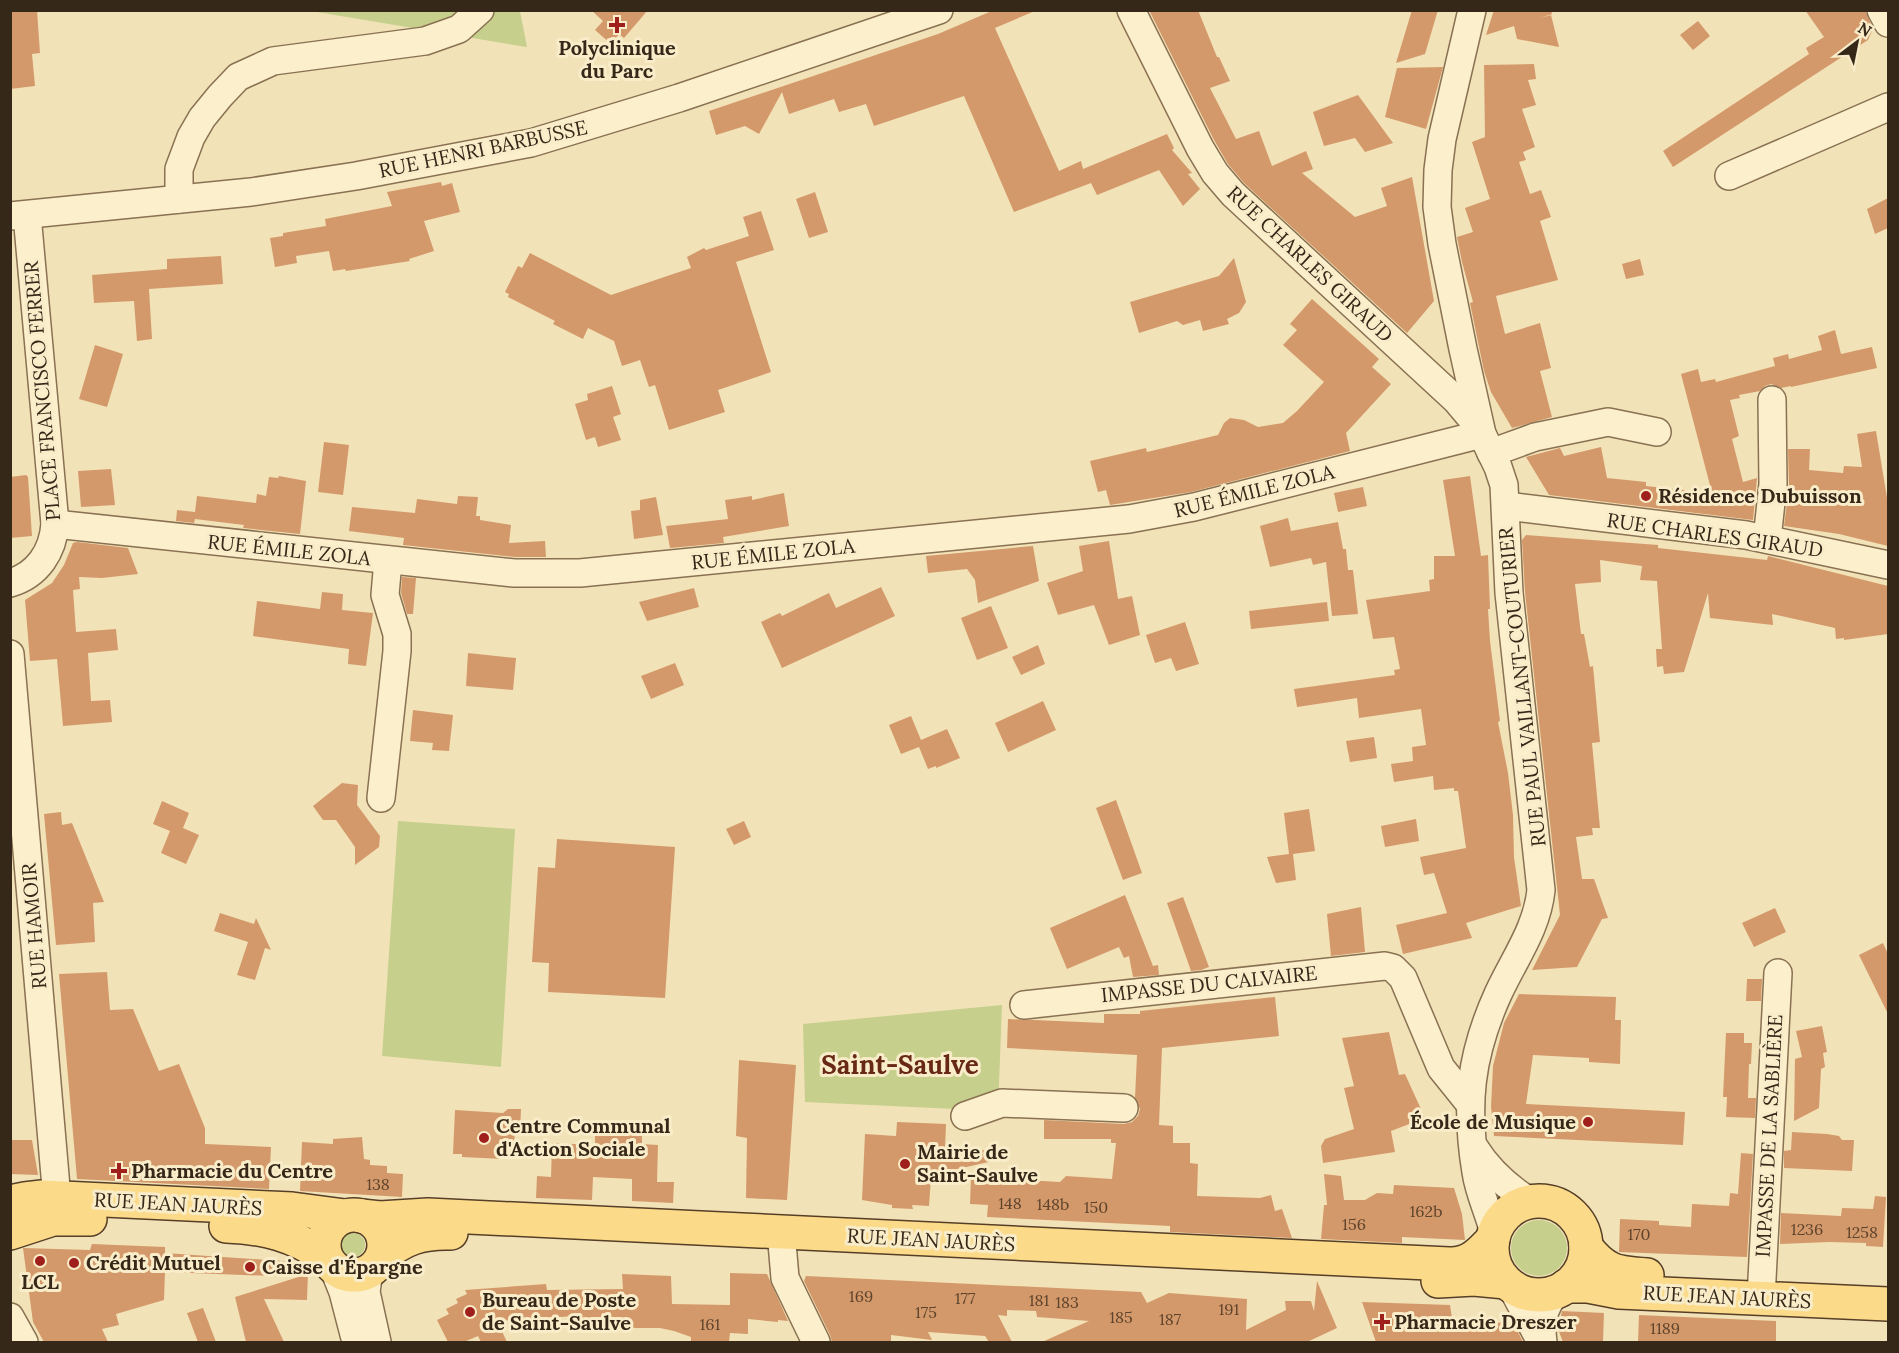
<svg xmlns="http://www.w3.org/2000/svg" width="1899" height="1353" font-family="Lora,serif">
  <style>
    .green { fill: #c6d08c }
    .building { fill: #d4996a }
    .lines { fill: none; stroke-linecap: round; stroke-linejoin: round }
    .minor-casing { stroke: #897152; stroke-width: 30 }
    .major-casing { stroke: #563e27; stroke-width: 36 }
    .minor { stroke: #fcefcc; stroke-width: 27 }
    .major { stroke: #fbdb8a; stroke-width: 33 }
    .poi-dot { fill: #9e1f1c; stroke: #f9ecc9; stroke-width: 2 }
    .labels { text-anchor: middle; stroke-width: 6; stroke-linejoin: round; paint-order: stroke }
    .number-label { font-size: 16px; fill: #5e442d }
    .poi-label { font-size: 20px; font-weight: bold; fill: #362819; stroke: #f9ecc9; text-anchor: start }
    .street-label { font-size: 20px; fill: #362819; stroke: #f9ecc9 }
    .district-label { font-size: 26px; font-weight: bold; fill: #672814; stroke: #f9ecc9 }
  </style>
  <rect width="100%" height="100%" fill="#f2e2b8"/>
  <g class="green">
    <polygon points="311,11 520,11 527,47 526,47"/>
    <polygon points="398,821 515,829 501,1067 382,1056"/>
    <polygon points="1002,1005 998,1111 805,1102 803,1024"/>
    <circle cx="1539" cy="1248" r="28"/>
    <circle cx="353" cy="1245" r="12"/>
  </g>
  <g class="building">
    <polygon points="10,10 37,10 40,53 32,54 35,86 10,89"/>
    <polygon points="591,10 648,10 624,38 619,34 611,44 595,30 603,21"/>
    <polygon points="994,10 1037,10 995,28 1059,171 1081,161 1083,169 1167,134 1174,148 1172,150 1192,173 1188,174 1200,189 1183,206 1159,170 1097,195 1091,183 1014,212 964,96 874,126 866,104 839,112 834,99 789,114 782,92 759,134 745,126 716,135 709,111 938,34"/>
    <polygon points="1149,10 1198,10 1217,57 1219,57 1230,81 1210,88 1236,139 1259,131 1272,166 1306,151 1313,169 1302,173 1355,217 1387,206 1381,188 1412,177 1434,301 1407,333 1244,183 1228,164 1214,140"/>
    <polygon points="1412,10 1438,10 1425,54 1396,63"/>
    <polygon points="1494,10 1551,10 1552,14 1540,18 1551,15 1559,47 1517,39 1514,26 1486,35"/>
    <polygon points="1805,10 1865,10 1873,29 1868,40 1673,167 1663,151 1809,54 1806,48 1824,37"/>
    <polygon points="1698,21 1710,36 1693,50 1680,35"/>
    <polygon points="1534,64 1536,79 1528,80 1536,105 1522,109 1535,147 1523,152 1526,160 1519,162 1530,194 1541,190 1551,217 1540,221 1558,280 1496,296 1505,334 1540,323 1551,368 1540,371 1552,417 1512,428 1491,392 1484,371 1470,303 1473,302 1462,262 1457,237 1473,232 1465,208 1490,199 1472,142 1485,137 1484,65"/>
    <polygon points="1443,67 1426,129 1385,117 1397,68"/>
    <polygon points="1358,95 1393,143 1365,152 1355,138 1324,146 1313,112"/>
    <polygon points="441,182 442,186 452,183 460,212 424,221 434,251 409,259 410,261 346,271 345,269 333,271 329,251 296,256 297,263 275,267 270,238 283,236 283,233 326,226 325,219 392,206 387,192"/>
    <polygon points="815,192 828,232 809,238 796,199"/>
    <polygon points="1888,198 1888,228 1875,234 1867,209"/>
    <polygon points="761,211 774,250 736,262 771,372 718,390 725,412 669,430 655,385 649,387 640,360 622,366 614,341 588,328 583,339 553,324 555,321 508,297 509,294 505,292 518,266 522,268 530,253 611,295 691,268 687,257 704,248 706,250 749,236 743,217"/>
    <polygon points="221,256 223,284 149,289 152,339 137,341 134,301 94,303 92,275 167,269 167,259"/>
    <polygon points="1234,258 1246,302 1239,313 1227,319 1229,324 1203,331 1200,320 1183,325 1177,321 1139,333 1130,302 1219,276"/>
    <polygon points="1640,259 1644,275 1626,279 1622,264"/>
    <polygon points="1312,299 1379,359 1372,367 1391,384 1346,433 1350,451 1191,492 1110,505 1106,490 1098,492 1090,461 1146,448 1147,452 1218,435 1224,423 1230,418 1244,420 1258,427 1283,423 1297,411 1324,382 1283,345 1297,330 1290,324"/>
    <polygon points="1835,330 1841,354 1872,347 1877,368 1791,387 1791,386 1781,388 1771,384 1765,386 1760,391 1739,395 1740,398 1730,400 1739,436 1732,439 1743,482 1757,478 1753,520 1549,495 1526,457 1560,448 1564,456 1601,447 1607,478 1646,482 1646,486 1712,493 1681,374 1698,369 1701,382 1715,379 1716,382 1775,366 1773,358 1788,354 1789,359 1822,350 1818,336"/>
    <polygon points="95,345 123,354 107,407 79,399"/>
    <polygon points="612,386 621,414 613,417 621,440 598,447 595,437 586,440 575,404 588,400 587,394"/>
    <polygon points="1876,431 1888,504 1888,546 1839,534 1784,526 1789,486 1788,449 1810,449 1809,470 1843,473 1844,466 1862,467 1857,434"/>
    <polygon points="324,442 349,445 343,495 318,492"/>
    <polygon points="111,469 115,505 81,507 78,471"/>
    <polygon points="26,475 28,477 32,536 10,538 10,477"/>
    <polygon points="279,476 306,481 300,534 243,528 244,525 195,519 194,523 176,521 177,510 195,512 197,496 256,503 257,494 266,496 269,477 278,478"/>
    <polygon points="1470,476 1481,556 1488,555 1490,609 1488,609 1490,641 1500,721 1498,722 1508,773 1513,815 1514,857 1521,906 1466,923 1472,938 1403,954 1396,925 1447,913 1434,873 1424,875 1420,857 1466,848 1458,791 1454,791 1454,788 1434,790 1433,776 1394,782 1391,764 1413,761 1412,747 1426,745 1421,709 1359,718 1357,698 1297,707 1294,689 1395,675 1394,670 1400,669 1394,637 1373,639 1366,600 1430,591 1429,580 1434,579 1434,556 1455,556 1443,480"/>
    <polygon points="1363,487 1367,506 1338,512 1334,493"/>
    <polygon points="784,493 789,526 723,537 724,543 670,548 666,526 728,519 725,500 752,496 752,500"/>
    <polygon points="458,496 478,497 476,516 480,516 480,520 511,525 509,543 545,541 546,557 515,557 403,545 404,538 349,531 352,507 415,513 417,499 457,504"/>
    <polygon points="656,497 663,535 634,539 631,511 640,510 640,500"/>
    <polygon points="1288,518 1291,531 1338,522 1343,549 1346,549 1348,570 1353,570 1358,614 1332,616 1326,562 1313,565 1311,558 1270,567 1260,526"/>
    <polygon points="1526,535 1658,545 1658,548 1767,560 1768,556 1888,586 1888,634 1844,640 1844,638 1836,639 1835,628 1772,614 1773,625 1710,618 1708,593 1684,672 1664,674 1663,666 1657,667 1656,649 1662,649 1657,581 1640,580 1642,566 1600,560 1601,582 1575,584 1581,634 1584,634 1590,667 1593,666 1600,742 1592,743 1600,828 1592,828 1593,835 1576,837 1582,879 1594,879 1608,918 1602,919 1577,967 1532,970 1560,915 1525,592 1522,540"/>
    <polygon points="1109,541 1118,599 1132,596 1140,635 1109,645 1094,605 1058,615 1047,583 1083,571 1079,546"/>
    <polygon points="77,542 128,548 138,574 102,578 79,577 80,589 73,590 76,632 116,629 118,650 88,653 91,701 110,700 112,722 63,726 57,659 30,661 25,600 52,583 64,565 73,543"/>
    <polygon points="1033,546 1039,581 978,603 975,580 967,569 928,573 926,556"/>
    <polygon points="402,577 416,578 413,614 407,614 401,593"/>
    <polygon points="881,587 895,616 782,668 761,622 780,613 782,616 829,593 836,608"/>
    <polygon points="694,588 699,607 647,621 639,602"/>
    <polygon points="322,592 343,594 342,610 373,613 366,666 348,664 349,649 253,636 257,601 320,609"/>
    <polygon points="1327,602 1329,621 1251,629 1249,611"/>
    <polygon points="991,606 1008,648 977,660 961,618"/>
    <polygon points="1185,622 1199,664 1176,671 1171,658 1155,663 1146,635"/>
    <polygon points="1038,645 1045,664 1021,675 1012,657"/>
    <polygon points="468,653 516,658 513,690 466,686"/>
    <polygon points="675,663 684,685 651,699 641,676"/>
    <polygon points="1043,701 1056,730 1008,752 995,723"/>
    <polygon points="413,710 453,715 449,751 432,750 433,743 410,741"/>
    <polygon points="911,716 921,740 947,729 960,758 936,768 936,766 928,769 919,747 901,754 889,725"/>
    <polygon points="1374,737 1377,758 1350,762 1346,741"/>
    <polygon points="342,783 358,785 357,805 380,836 379,847 355,865 355,847 336,820 323,820 313,806"/>
    <polygon points="1116,800 1142,873 1123,880 1096,808"/>
    <polygon points="162,801 189,813 183,828 199,835 186,864 161,853 170,831 153,824"/>
    <polygon points="1309,809 1315,851 1293,854 1296,880 1276,883 1267,857 1289,854 1284,813"/>
    <polygon points="61,812 62,825 72,823 104,902 93,903 95,942 56,945 44,814"/>
    <polygon points="1416,819 1419,841 1385,847 1381,826"/>
    <polygon points="744,821 751,837 734,845 726,829"/>
    <polygon points="557,839 675,847 665,998 548,992 549,963 532,962 538,867 555,868"/>
    <polygon points="1125,895 1153,966 1158,965 1159,975 1133,977 1129,956 1124,958 1119,947 1067,969 1050,928"/>
    <polygon points="1183,897 1209,967 1201,970 1191,971 1167,903"/>
    <polygon points="1361,907 1365,952 1331,956 1327,914"/>
    <polygon points="1775,908 1786,932 1754,947 1742,923"/>
    <polygon points="220,913 254,924 256,918 271,950 265,948 255,980 237,975 248,942 214,931"/>
    <polygon points="1883,943 1888,954 1888,1014 1859,955"/>
    <polygon points="107,972 110,1010 133,1009 159,1071 179,1064 205,1128 205,1144 271,1147 269,1189 77,1179 59,974"/>
    <polygon points="1747,979 1762,979 1761,1001 1746,1001"/>
    <polygon points="1519,994 1616,997 1615,1020 1621,1020 1620,1064 1589,1062 1589,1058 1533,1055 1526,1104 1685,1112 1683,1145 1494,1136 1491,1107 1493,1066 1504,1023"/>
    <polygon points="1275,997 1279,1036 1162,1048 1159,1125 1173,1126 1173,1143 1190,1143 1190,1163 1198,1164 1197,1196 1260,1198 1271,1195 1275,1211 1282,1209 1292,1238 1170,1232 1170,1226 987,1217 988,1205 970,1204 971,1177 1060,1182 1066,1176 1112,1179 1116,1143 1111,1143 1111,1139 1044,1139 1044,1120 1124,1124 1132,1122 1138,1116 1140,1109 1135,1098 1137,1055 1007,1048 1008,1019 1104,1023 1104,1014 1140,1014 1140,1011"/>
    <polygon points="1822,1026 1827,1052 1823,1053 1825,1067 1821,1069 1819,1108 1794,1121 1795,1059 1802,1057 1796,1031"/>
    <polygon points="1389,1032 1399,1075 1405,1074 1425,1118 1391,1131 1395,1152 1323,1163 1321,1146 1325,1139 1354,1129 1344,1088 1354,1086 1342,1038"/>
    <polygon points="1726,1033 1744,1033 1744,1043 1752,1043 1751,1064 1749,1064 1748,1098 1756,1098 1755,1118 1726,1117 1727,1097 1723,1097"/>
    <polygon points="739,1060 796,1065 787,1200 746,1198 747,1138 736,1136"/>
    <polygon points="508,1109 521,1109 520,1133 515,1133 514,1142 504,1142 503,1159 462,1157 462,1154 453,1154 455,1110 503,1113"/>
    <polygon points="897,1122 946,1124 945,1149 1010,1151 1010,1157 936,1174 936,1178 931,1178 929,1206 912,1205 913,1209 892,1208 892,1205 862,1200 865,1134 896,1136"/>
    <polygon points="595,1129 642,1130 642,1144 658,1145 657,1182 674,1182 673,1203 632,1201 632,1179 593,1177 592,1200 536,1198 537,1176 551,1177 552,1143 595,1145"/>
    <polygon points="1792,1132 1827,1134 1839,1136 1842,1140 1854,1140 1852,1171 1784,1168 1784,1151 1791,1150"/>
    <polygon points="362,1137 364,1159 370,1160 370,1165 387,1166 387,1173 403,1174 402,1197 300,1191 302,1142 333,1144 333,1139"/>
    <polygon points="10,1140 32,1140 38,1175 10,1174"/>
    <polygon points="1741,1153 1753,1154 1747,1257 1619,1252 1620,1219 1659,1221 1659,1225 1691,1227 1692,1204 1729,1206 1730,1193 1738,1194"/>
    <polygon points="1324,1174 1341,1176 1344,1200 1365,1200 1377,1193 1393,1194 1394,1185 1454,1188 1462,1214 1465,1240 1402,1237 1402,1243 1321,1239 1324,1205 1327,1205"/>
    <polygon points="1875,1196 1886,1197 1883,1247 1866,1246 1866,1243 1829,1242 1780,1244 1781,1213 1841,1216 1842,1208 1873,1209"/>
    <polygon points="92,1244 165,1247 165,1253 297,1262 299,1263 298,1277 165,1272 164,1300 116,1314 119,1325 102,1329 108,1342 44,1342 33,1322 23,1248 90,1250"/>
    <polygon points="730,1273 767,1274 788,1321 778,1320 778,1322 748,1319 748,1334 730,1333 729,1342 691,1342 691,1337 674,1331 660,1328 599,1328 599,1331 581,1331 581,1323 576,1323 576,1316 497,1321 507,1342 481,1342 478,1336 464,1342 448,1342 437,1320 449,1314 446,1309 458,1303 456,1299 467,1294 465,1290 546,1284 547,1290 623,1289 622,1274 671,1276 672,1304 730,1305"/>
    <polygon points="308,1274 307,1300 264,1299 284,1342 246,1342 235,1297"/>
    <polygon points="806,1276 1141,1292 1147,1303 1169,1293 1247,1299 1246,1330 1286,1310 1285,1301 1311,1301 1314,1311 1317,1281 1337,1328 1307,1342 1042,1342 1089,1321 1037,1317 1036,1311 1007,1310 1007,1316 998,1315 1012,1342 989,1342 985,1336 928,1332 932,1340 891,1335 891,1342 832,1342 830,1335 804,1281"/>
    <polygon points="1362,1302 1450,1305 1454,1331 1512,1320 1523,1342 1376,1342"/>
    <polygon points="203,1308 216,1342 198,1342 187,1313"/>
    <polygon points="1562,1311 1604,1313 1603,1342 1563,1342 1558,1329"/>
    <polygon points="1639,1315 1776,1321 1776,1342 1638,1342"/>
  </g>
  <g class="lines">
    <g class="minor-casing">
      <g id="minor">
        <polyline points="1131,10 1200,148 1215,173 1233,194 1456,400 1478,426"/>
        <path d="M1472,10L1442,139L1438,170L1437,207L1442,244L1463,349L1482,434L1498,467L1504,485L1509,593L1541,890C1537,929 1514,959 1498,994C1470,1056 1465,1105 1476,1172C1479,1193 1489,1213 1494,1233"/>
        <polyline points="1881,10 1888,23"/>
        <polyline points="1729,176 1888,107"/>
        <polyline points="179,199 179,169 191,137 202,118 220,96 238,77 273,61 425,41 459,29 480,10"/>
        <polyline points="10,216 251,192 356,176 531,143 679,98 939,10"/>
        <polyline points="1491,453 1535,437 1608,422 1657,432"/>
        <polyline points="1506,506 1746,535 1888,565"/>
        <polyline points="55,524 514,573 580,573 1129,519 1194,507 1482,434"/>
        <polyline points="1767,539 1773,484 1772,400"/>
        <path d="M10,583C38,575 53,551 55,524L27,215"/>
        <polyline points="10,654 57,1199"/>
        <polyline points="381,798 397,651 397,634 385,595 388,560"/>
        <polyline points="1024,1005 1385,966 1393,968 1403,978 1441,1068 1470,1104"/>
        <polyline points="965,1116 1002,1103 1124,1108"/>
        <path d="M1474,1147C1489,1171 1508,1188 1531,1202"/>
        <polyline points="781,1231 785,1278 816,1342"/>
        <polyline points="333,1267 343,1292 356,1342"/>
        <polyline points="369,1271 366,1292 377,1342"/>
        <polyline points="1511,1286 1541,1342"/>
        <polyline points="1761,1298 1778,973"/>
        <polyline points="10,1317 24,1342"/>
        <path d="M1543,1342C1540,1322 1543,1310 1555,1293"/>
      </g>
    </g>
    <g class="major-casing">
      <g id="major">
        <circle cx="1539" cy="1248" r="47"/>
        <polyline points="10,1202 25,1199 42,1197 292,1209 345,1216"/>
        <circle cx="354" cy="1245" r="30"/>
        <path d="M361,1216L380,1218L428,1215L1449,1264C1469,1265 1480,1253 1493,1239"/>
        <path d="M226,1226C263,1227 296,1235 326,1258"/>
        <polyline points="10,1233 53,1219 90,1219"/>
        <path d="M1586,1247C1605,1272 1617,1273 1647,1275"/>
        <path d="M382,1257C403,1238 423,1232 451,1233"/>
        <polyline points="1438,1281 1474,1279 1506,1282"/>
        <polyline points="1566,1286 1588,1286 1619,1292 1888,1304"/>
      </g>
    </g>
    <use href="#minor" class="minor"/>
    <use href="#major" class="major"/>
  </g>
  <g class="poi-dot">
    <path d="M614 16h6v6h6v6h-6v6h-6v-6h-6v-6h6z"/>
    <circle cx="1646" cy="496" r="6"/>
    <circle cx="1588" cy="1122" r="6"/>
    <circle cx="484" cy="1138" r="6"/>
    <circle cx="905" cy="1164" r="6"/>
    <path d="M116 1162h6v6h6v6h-6v6h-6v-6h-6v-6h6z"/>
    <circle cx="40" cy="1261" r="6"/>
    <circle cx="74" cy="1263" r="6"/>
    <circle cx="250" cy="1267" r="6"/>
    <circle cx="470" cy="1312" r="6"/>
    <path d="M1379 1313h6v6h6v6h-6v6h-6v-6h-6v-6h6z"/>
  </g>
  <g class="labels">
    <g class="number-label">
      <text x="378" y="1190">138</text>
      <text x="1010" y="1209">148</text>
      <text x="1053" y="1210">148b</text>
      <text x="1096" y="1213">150</text>
      <text x="1426" y="1217">162b</text>
      <text x="1354" y="1230">156</text>
      <text x="1807" y="1235">1236</text>
      <text x="1862" y="1238">1258</text>
      <text x="1639" y="1240">170</text>
      <text x="861" y="1302">169</text>
      <text x="965" y="1304">177</text>
      <text x="1039" y="1306">181</text>
      <text x="1067" y="1308">183</text>
      <text x="1229" y="1315">191</text>
      <text x="926" y="1318">175</text>
      <text x="1121" y="1323">185</text>
      <text x="1170" y="1325">187</text>
      <text x="710" y="1330">161</text>
      <text x="1665" y="1334">1189</text>
    </g>
    <g class="poi-label">
      <text x="617" y="55" text-anchor="middle">Polyclinique<tspan x="617" dy="23">du Parc</tspan></text>
      <text x="1658" y="503">Résidence Dubuisson</text>
      <text x="1576" y="1129" text-anchor="end">École de Musique</text>
      <text x="496" y="1133">Centre Communal<tspan x="496" dy="23">d'Action Sociale</tspan></text>
      <text x="917" y="1159">Mairie de<tspan x="917" dy="23">Saint-Saulve</tspan></text>
      <text x="131" y="1178">Pharmacie du Centre</text>
      <text x="86" y="1270">Crédit Mutuel</text>
      <text x="262" y="1274">Caisse d'Épargne</text>
      <text x="40" y="1289" text-anchor="middle">LCL</text>
      <text x="482" y="1307">Bureau de Poste<tspan x="482" dy="23">de Saint-Saulve</tspan></text>
      <text x="1394" y="1329">Pharmacie Dreszer</text>
    </g>
    <g class="street-label">
      <text transform="translate(483 149) rotate(-12)" y="7">RUE HENRI BARBUSSE</text>
      <text transform="translate(1310 264) rotate(43)" y="7">RUE CHARLES GIRAUD</text>
      <text transform="translate(42 391) rotate(-95)" y="7">PLACE FRANCISCO FERRER</text>
      <text transform="translate(1254 491) rotate(-14)" y="7">RUE ÉMILE ZOLA</text>
      <text transform="translate(1715 535) rotate(8)" y="7">RUE CHARLES GIRAUD</text>
      <text transform="translate(289 550) rotate(6)" y="7">RUE ÉMILE ZOLA</text>
      <text transform="translate(773 554) rotate(-6)" y="7">RUE ÉMILE ZOLA</text>
      <text transform="translate(1522 687) rotate(-96)" y="7">RUE PAUL VAILLANT-COUTURIER</text>
      <text transform="translate(34 926) rotate(-95)" y="7">RUE HAMOIR</text>
      <text transform="translate(1209 984) rotate(-6)" y="7">IMPASSE DU CALVAIRE</text>
      <text transform="translate(1769 1136) rotate(-87)" y="7">IMPASSE DE LA SABLIÈRE</text>
      <text transform="translate(178 1204) rotate(3)" y="7">RUE JEAN JAURÈS</text>
      <text transform="translate(931 1240) rotate(3)" y="7">RUE JEAN JAURÈS</text>
      <text transform="translate(1727 1297) rotate(3)" y="7">RUE JEAN JAURÈS</text>
    </g>
    <g class="district-label">
      <text x="900" y="1074">Saint-Saulve</text>
    </g>
  </g>
  <rect width="1899" height="1353" fill="none" stroke="#362819" stroke-width="24"/>
  <g transform="translate(1857 42) rotate(32)" stroke="#f9ecc9" stroke-width="4.5" paint-order="stroke">
  <path d="M0-4.5L10 22L0 15L-10 22Z" fill="#362819"/>
  <text y="-9" font-size="16" font-weight="bold" text-anchor="middle" fill="#362819">N</text>
  </g>
</svg>
